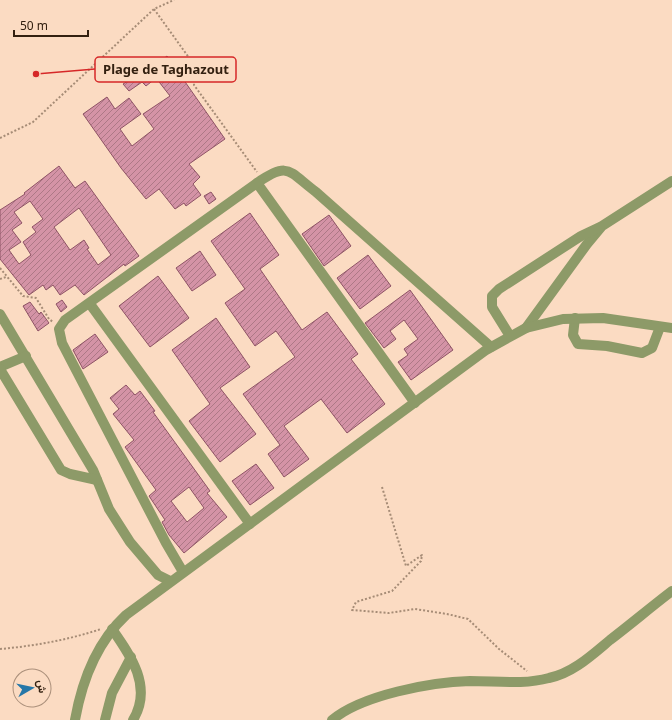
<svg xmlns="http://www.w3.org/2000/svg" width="672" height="720" font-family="'Noto Sans',Vazirmatn,sans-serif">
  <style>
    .building { fill: url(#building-hatch); stroke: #8e5365; fill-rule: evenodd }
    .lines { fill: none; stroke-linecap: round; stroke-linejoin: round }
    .path { stroke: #a68c76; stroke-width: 2; stroke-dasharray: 2 2; stroke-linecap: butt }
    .minor { stroke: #8d9a68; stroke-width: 10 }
    .leader { fill: none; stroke: #d62828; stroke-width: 1.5 }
    .callout-dot { fill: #d62828; stroke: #fbdbc2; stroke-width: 1.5 }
    .callout { fill: #fbdbc2; stroke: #d62828; stroke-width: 1.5 }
    .callout-label { font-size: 13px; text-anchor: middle; font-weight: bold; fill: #332010 }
  </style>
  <defs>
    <pattern id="building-hatch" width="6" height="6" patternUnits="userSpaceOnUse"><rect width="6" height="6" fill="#d493a6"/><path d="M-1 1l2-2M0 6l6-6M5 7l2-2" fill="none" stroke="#ad7886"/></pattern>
  </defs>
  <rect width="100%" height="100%" fill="#fbdbc2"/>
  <g class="building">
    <polygon points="167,56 225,139 189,164 200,177 193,184 201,195 186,206 184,203 175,209 159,189 146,199 121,168 83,114 107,97 115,109 129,98 141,114 120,129 132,146 154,129 143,114 170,96 156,78 146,86 142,82 129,91 123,84 130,80 147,67 149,70"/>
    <path d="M59,166L75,188L85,181L139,256L125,266L124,264L84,295L75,285L60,295L53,285L46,290L43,285L29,295L0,259V210L25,194L24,193ZM30,201L43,219L32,227L36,232L23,242L31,255L19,264L9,250L21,242L12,230L22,223L14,212ZM79,208L111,255L98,265L87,249L89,248L84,240L70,250L54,227Z"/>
    <polygon points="211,192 216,199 209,204 204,196"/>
    <polygon points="250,213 279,255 260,269 302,330 327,312 358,354 351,359 385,404 347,433 321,399 284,426 309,459 284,477 268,454 280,445 243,394 295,357 276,331 255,346 225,303 245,289 211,241"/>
    <polygon points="329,215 351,246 324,266 302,234"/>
    <polygon points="200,251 216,275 192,291 176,268"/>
    <polygon points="368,255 391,286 360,309 337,278"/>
    <polygon points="158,276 189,318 150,347 119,306"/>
    <polygon points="410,290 453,350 411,380 398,362 408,355 404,349 418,339 404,320 390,331 396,339 384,348 365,323"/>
    <polygon points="62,300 67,307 61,312 56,304"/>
    <polygon points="30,302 39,314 41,312 49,323 38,331 23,306"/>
    <polygon points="216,318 250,367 220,388 256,434 220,462 189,421 210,404 172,350"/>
    <polygon points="95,334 108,352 83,369 73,350"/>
    <path d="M126,385L135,395L140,391L155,411L153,412L210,491L207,493L227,517L184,553L169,535L162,522L165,520L149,496L156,490L125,447L134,440L113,414L119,409L110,398ZM189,487L204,508L187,522L171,501Z"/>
    <polygon points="256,464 274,488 250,505 232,481"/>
  </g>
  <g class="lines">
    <g class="path">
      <polyline points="154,9 195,66 194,85 257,172"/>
      <polyline points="0,138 33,122 154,9 174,0"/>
      <polyline points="0,268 23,296 36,298 49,319 53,322"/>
      <polyline points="0,279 6,277"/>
      <polyline points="382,487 406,566 422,555 421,561 392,591 356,602 352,610 389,613 415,609 447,614 468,619 499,649 527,671"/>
      <path d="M0,649C34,646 68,640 101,629"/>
    </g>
    <g class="minor">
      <polyline points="257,183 415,403"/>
      <polyline points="90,304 250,524"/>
      <polyline points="0,314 93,470 109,509 130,542 158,575 170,581"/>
      <polyline points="575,318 573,335 578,344 607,346 642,353 652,348 660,327"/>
      <polyline points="526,328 587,244 602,226 672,181"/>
      <polyline points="510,336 492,307 492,296 499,289 581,236 600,227"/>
      <polyline points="0,367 26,356"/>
      <polyline points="0,369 61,470 70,474 97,480"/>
      <path d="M183,572L166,543L62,343L59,329L65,320L257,183C289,161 288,171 316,192L491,347"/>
      <path d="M112,629C131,656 153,687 133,720"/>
      <path d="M75,720C82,681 97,642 126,615L486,350L526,328L563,319L603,318L672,328"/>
      <polyline points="105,720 112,693 131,657"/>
      <path d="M332,720C362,695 431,682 470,681C497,681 523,685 549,678C573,673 592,655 610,640C631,624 651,607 672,591"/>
    </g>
  </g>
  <path class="leader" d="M36 74L95 69"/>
  <circle class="callout-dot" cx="36" cy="74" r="4"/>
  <rect class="callout" x="95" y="57" width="141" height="25" rx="4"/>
  <g class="callout-label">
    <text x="166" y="74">Plage de Taghazout</text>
  </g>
  <g transform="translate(32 688) rotate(81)"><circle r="19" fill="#fbdbc2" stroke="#ab907b"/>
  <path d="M0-3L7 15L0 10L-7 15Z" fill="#2677a8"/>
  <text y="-6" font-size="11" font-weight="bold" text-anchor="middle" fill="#332010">ش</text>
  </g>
  <path d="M14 30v6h74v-6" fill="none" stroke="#332010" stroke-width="2"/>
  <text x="20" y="30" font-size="12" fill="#332010" stroke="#fbdbc2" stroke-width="3" paint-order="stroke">50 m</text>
</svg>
